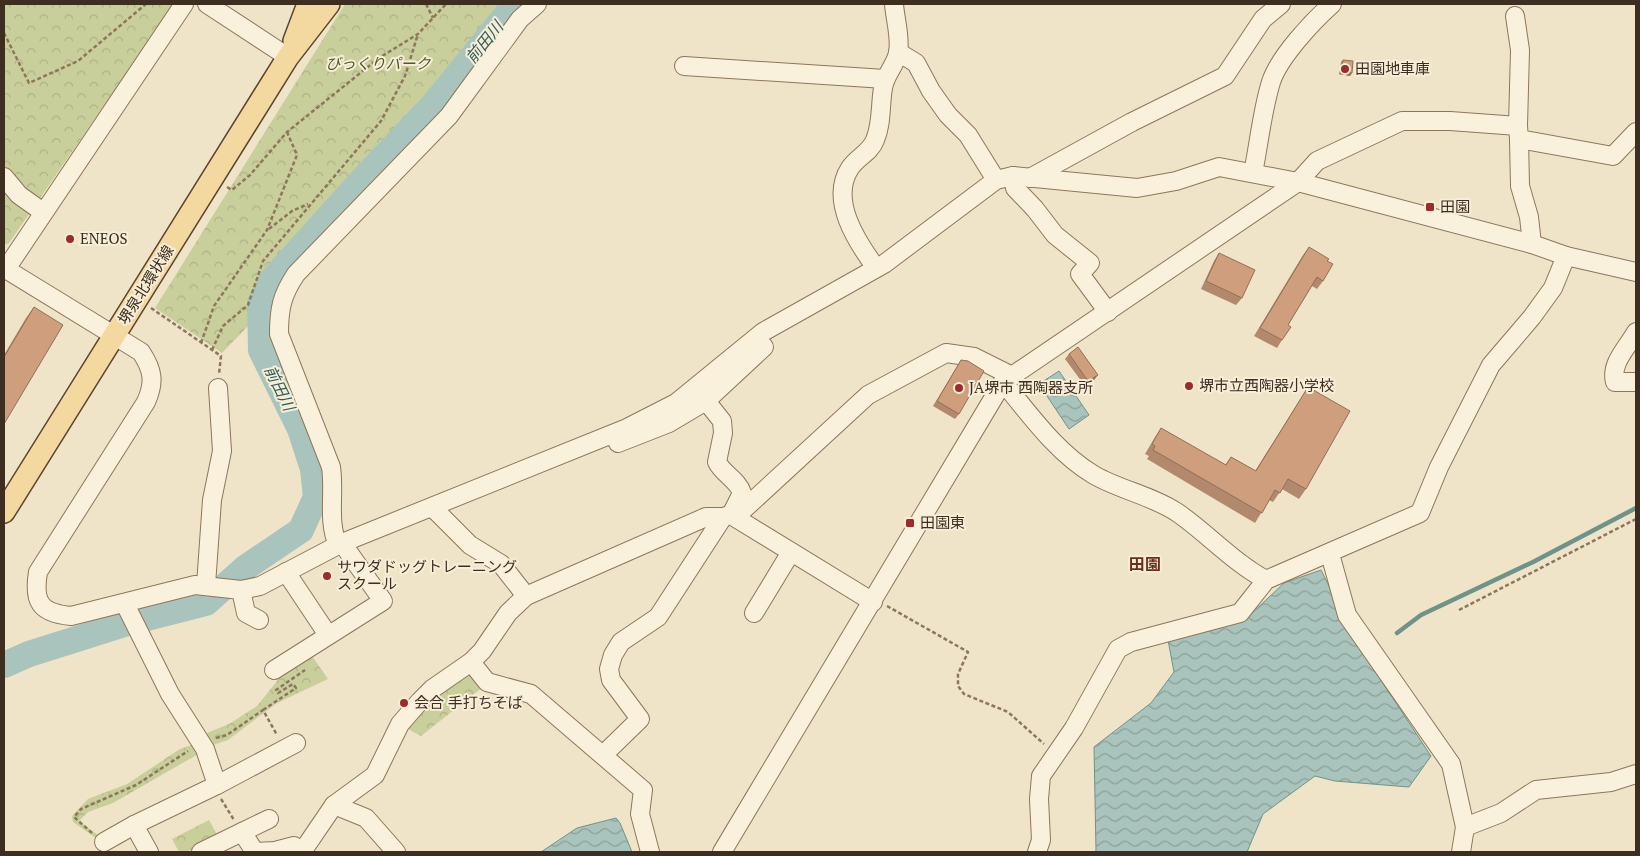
<svg xmlns="http://www.w3.org/2000/svg" width="1640" height="856" font-family="'PT Serif','Noto Sans JP',serif">
  <style>
    .park { fill: url(#park-crowns) }
    .water { fill: url(#water-waves); stroke: #6f938a }
    .lines { fill: none; stroke-linecap: round; stroke-linejoin: round }
    .stream { stroke: #6f938a; stroke-width: 4.5 }
    .river { stroke: #a9c4bc; stroke-width: 26 }
    .minor-casing { stroke: #8d765c; stroke-width: 20 }
    .major-casing { stroke: #5b4430; stroke-width: 24 }
    .path { stroke: #8d765c; stroke-width: 2.5; stroke-dasharray: 4 2.5; stroke-linecap: butt }
    .minor { stroke: #faf1dc; stroke-width: 18 }
    .major { stroke: #f3d9a0; stroke-width: 21 }
    .wall { fill: #b2896c }
    .shaded-wall { fill: #916f58 }
    .building { fill: #cf9f7d; stroke: #916f58 }
    .poi-dot { fill: #9e2a2b; stroke: #f7eed8; stroke-width: 2 }
    .labels { text-anchor: middle; stroke-width: 4; stroke-linejoin: round; paint-order: stroke }
    .park-label { font-size: 15px; font-style: italic; fill: #4d5a26; stroke: #f7eed8 }
    .poi-label { font-size: 15px; fill: #3d2e20; stroke: #f7eed8; text-anchor: start }
    .street-label { font-size: 15px; fill: #3d2e20; stroke: #f7eed8 }
    .water-label { font-size: 16px; font-style: italic; fill: #2f5d5a; stroke: #f7eed8 }
    .neighbourhood-label { font-size: 16px; font-weight: bold; fill: #6b2e1e; stroke: #f7eed8 }
  </style>
  <defs>
    <pattern id="park-crowns" width="20" height="18" patternUnits="userSpaceOnUse" patternTransform="scale(1.25)"><rect width="20" height="18" fill="#c9cf9b"/><path d="M2 6a3 3 0 1 1 6 0M12 15a3 3 0 1 1 6 0" fill="none" stroke="#aeb285"/></pattern>
    <pattern id="water-waves" width="16" height="10" patternUnits="userSpaceOnUse" patternTransform="scale(1.25)"><rect width="16" height="10" fill="#a9c4bc"/><path d="M0 5q4-4 8 0t8 0" fill="none" stroke="#8ba098"/></pattern>
  </defs>
  <rect width="100%" height="100%" fill="#f0e4c8"/>
  <g class="park">
    <polygon points="4,4 174,4 9,243 4,245"/>
    <polygon points="345,4 505,4 434,94 271,272 257,296 252,322 222,353 155,308"/>
    <polygon points="310,653 328,679 277,703 228,740 210,746 207,733 229,724 257,706 289,666"/>
    <polygon points="469,669 483,687 421,736 406,728 424,705"/>
    <polygon points="194,744 200,753 113,803 88,812 79,821 102,838 100,841 73,822 72,816 88,799 127,784 180,749"/>
    <polygon points="209,820 218,836 186,852 179,852 172,839"/>
  </g>
  <g class="water">
    <polygon points="1059,371 1089,415 1069,429 1039,384"/>
    <polygon points="1321,570 1361,650 1431,756 1409,787 1335,781 1315,776 1263,814 1247,852 1094,852 1096,851 1094,747 1151,703 1174,672 1168,640 1249,616 1284,583"/>
    <polygon points="616,818 620,823 632,852 541,852 577,828"/>
  </g>
  <g class="lines">
    <polyline class="stream" points="1397,633 1421,615 1533,562 1636,508"/>
    <polyline class="river" points="4,665 29,654 124,624 206,603 245,568 301,530 316,497 313,469 300,429 261,350 260,303 271,281 362,180 434,104 515,4"/>
    <g class="minor-casing">
      <g id="minor">
        <polyline points="207,4 288,57"/>
        <polyline points="1515,16 1520,50 1518,126"/>
        <polyline points="898,52 916,63 931,91 948,115 968,135 996,180"/>
        <polyline points="684,66 885,79"/>
        <polyline points="1519,139 1520,186 1529,217 1532,244"/>
        <path d="M1253,173C1259,144 1262,111 1271,82C1279,57 1313,21 1332,4"/>
        <polyline points="1013,176 1015,188 1035,209 1055,235 1090,263 1080,274 1108,312"/>
        <polyline points="4,177 19,195 43,212"/>
        <polyline points="1030,178 1132,122 1225,76 1263,19 1281,4"/>
        <path d="M4,268L141,352C153,370 155,382 146,402L38,572C33,602 40,613 71,616L195,585L241,590L260,586L342,543L627,428L676,403L763,332L884,264L996,180L1013,176L1137,188L1176,181L1219,167L1298,182L1532,244L1566,256L1636,272"/>
        <path d="M876,268C857,242 829,200 850,168C857,157 870,153 875,140C882,124 880,105 883,88C885,75 895,66 898,53C901,38 895,19 894,4"/>
        <polyline points="6,269 184,4"/>
        <path d="M1636,332C1628,347 1610,363 1615,382H1636"/>
        <path d="M1003,382C1030,415 1057,453 1094,475C1120,490 1153,496 1178,513C1208,534 1233,562 1266,580"/>
        <path d="M706,401L722,421L723,433L717,462C723,474 738,480 742,493L731,515L873,602"/>
        <polyline points="618,443 669,423 706,401 764,347 756,338"/>
        <polyline points="432,507 470,545 501,564 526,596"/>
        <path d="M338,545C327,521 335,494 331,467L279,334C279,308 282,295 296,274L449,116L520,19L537,4"/>
        <polyline points="1330,554 1347,615 1451,764 1465,827 1461,852"/>
        <polyline points="286,572 328,635"/>
        <polyline points="206,585 212,500 222,451 218,388"/>
        <polyline points="241,590 246,613 259,620"/>
        <polyline points="125,604 170,694 205,749 217,785 134,825 149,852"/>
        <polyline points="754,613 791,552"/>
        <polyline points="471,662 487,682 531,694 643,790 640,814 650,852"/>
        <polyline points="274,670 383,601 342,543"/>
        <polyline points="603,755 640,719 611,680 609,669 613,655 621,642 658,617 723,517"/>
        <polyline points="217,785 296,743"/>
        <polyline points="334,805 366,818 396,852"/>
        <polyline points="1465,827 1501,813 1536,790 1611,782 1636,774"/>
        <polyline points="242,832 269,819"/>
        <polyline points="104,842 134,825"/>
        <polyline points="201,852 242,832 255,852 275,851 294,846 302,852"/>
        <polyline points="302,852 334,805 375,775 400,724 420,701 432,689 471,662 482,651 508,613 526,596 706,517 723,517 742,511 868,395 946,353 974,357 1012,376"/>
        <polyline points="722,852 1003,382 1012,376 1298,182 1317,161 1402,121 1450,121 1518,126 1519,139 1613,156 1636,132"/>
        <polyline points="1037,852 1041,840 1039,799 1041,776 1074,728 1118,649 1131,642 1240,613 1266,580 1420,513 1439,467 1491,365 1532,317 1553,288 1566,256"/>
      </g>
    </g>
    <g class="major-casing">
      <g id="major">
        <polyline points="294,41 308,4"/>
        <polyline points="4,512 288,57 329,4"/>
      </g>
    </g>
    <g class="path">
      <polyline points="426,4 433,18"/>
      <polyline points="4,33 29,83 78,61 146,4"/>
      <polyline points="227,187 232,190 250,175 287,132 379,58 418,34 446,4"/>
      <polyline points="269,229 292,211 308,204"/>
      <polyline points="151,308 221,356 219,374"/>
      <polyline points="201,343 214,306 267,230 297,155 287,132"/>
      <polyline points="212,350 223,326 248,305 263,261 381,121 405,76 418,34"/>
      <polyline points="887,606 968,652 958,674 958,686 964,694 1008,712 1044,744"/>
      <polyline points="1459,610 1636,519"/>
      <polyline points="263,710 296,688 293,684 278,693 276,690 305,670"/>
      <polyline points="216,738 227,735 263,710 277,735"/>
      <polyline points="221,799 234,820"/>
      <polyline points="92,833 74,817 81,809 136,785 188,751"/>
    </g>
    <use href="#minor" class="minor"/>
    <use href="#major" class="major"/>
  </g>
  <g class="wall">
    <polygon points="1343,60 1350,76 1339,74 1341,62"/>
    <polygon points="1309,247 1323,281 1317,289 1312,286 1288,325 1282,340 1277,348 1254,336 1303,255"/>
    <polygon points="1219,253 1242,298 1236,305 1201,289 1214,261"/>
    <polygon points="34,307 4,424 4,355 26,318"/>
    <polygon points="1069,354 1094,380 1085,386 1065,359"/>
    <polygon points="961,360 959,414 955,419 933,406"/>
    <polygon points="1308,387 1306,489 1299,499 1282,489 1273,502 1269,500 1255,523 1147,459 1149,456 1145,454 1155,437 1161,428 1225,465 1231,457 1255,471"/>
  </g>
  <g class="shaded-wall">
    <polygon points="1341,72 1352,73 1350,76 1339,74"/>
    <polygon points="1098,375 1094,380 1085,386 1088,381"/>
  </g>
  <g class="building">
    <polygon points="1343,60 1353,61 1352,73 1341,72"/>
    <polygon points="1309,247 1329,259 1327,261 1333,264 1323,281 1317,277 1288,325 1291,327 1282,340 1260,328"/>
    <polygon points="1219,253 1255,270 1242,298 1206,281"/>
    <polygon points="34,307 63,325 4,424 4,357"/>
    <polygon points="1078,347 1098,375 1088,381 1069,354"/>
    <polygon points="961,360 968,361 984,371 959,414 937,401"/>
    <polygon points="1308,387 1350,411 1306,489 1288,479 1280,493 1275,490 1262,513 1153,450 1155,446 1152,444 1161,428 1226,465 1231,457 1256,471"/>
  </g>
  <g class="poi-dot">
    <circle cx="1345" cy="69" r="5"/>
    <rect x="1425" y="202" width="10" height="10" rx="2.5"/>
    <circle cx="70" cy="239" r="5"/>
    <circle cx="1189" cy="386" r="5"/>
    <circle cx="959" cy="388" r="5"/>
    <rect x="905" y="518" width="10" height="10" rx="2.5"/>
    <circle cx="327" cy="576" r="5"/>
    <circle cx="404" cy="703" r="5"/>
  </g>
  <g class="labels">
    <g class="park-label">
      <text x="378" y="69">びっくりパーク</text>
    </g>
    <g class="poi-label">
      <text x="1355" y="74">田園地車庫</text>
      <text x="1440" y="212">田園</text>
      <text x="80" y="244">ENEOS</text>
      <text x="1199" y="391">堺市立西陶器小学校</text>
      <text x="969" y="393">JA堺市 西陶器支所</text>
      <text x="920" y="528">田園東</text>
      <text x="337" y="572">サワダドッグトレーニング<tspan x="337" dy="17">スクール</tspan></text>
      <text x="414" y="708">会合 手打ちそば</text>
    </g>
    <g class="street-label">
      <text transform="translate(146 285) rotate(-58)" y="5">堺泉北環状線</text>
    </g>
    <g class="water-label">
      <text transform="translate(484 42) rotate(-51)" y="6">前田川</text>
      <text transform="translate(280 388) rotate(64)" y="6">前田川</text>
    </g>
    <g class="neighbourhood-label">
      <text x="1145" y="570">田園</text>
    </g>
  </g>
  <rect width="1640" height="856" fill="none" stroke="#3d2e20" stroke-width="10"/>
</svg>
